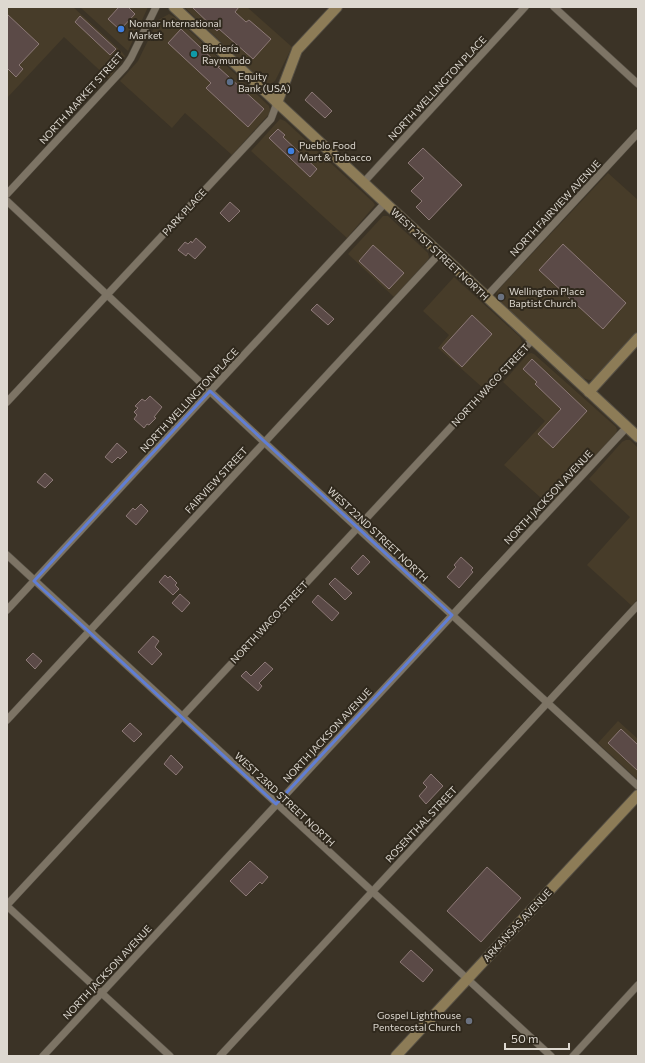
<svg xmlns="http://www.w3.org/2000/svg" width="645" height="1063" font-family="Commissioner,sans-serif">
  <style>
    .built { fill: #473c29 }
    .building { fill: #5b4a47; stroke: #8c7976 }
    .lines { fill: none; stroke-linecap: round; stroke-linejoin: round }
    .street-casing { stroke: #565045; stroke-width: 8 }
    .secondary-casing { stroke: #565045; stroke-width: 12 }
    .street { stroke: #7d7465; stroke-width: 7 }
    .secondary { stroke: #8d7c57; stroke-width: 10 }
    .marked { fill: none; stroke: #607ed5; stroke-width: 3; stroke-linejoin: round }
    .shop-dot { fill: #3f7fe0; stroke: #30291d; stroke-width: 1.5 }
    .culture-dot { fill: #0f9aa8; stroke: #30291d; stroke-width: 1.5 }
    .service-dot { fill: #5c6f8a; stroke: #30291d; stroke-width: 1.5 }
    .worship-dot { fill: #6b7280; stroke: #30291d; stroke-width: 1.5 }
    .labels { text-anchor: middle; stroke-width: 4; stroke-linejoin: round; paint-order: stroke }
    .poi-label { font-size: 10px; fill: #ddd8d0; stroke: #30291d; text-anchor: start }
    .street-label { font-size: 10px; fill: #ddd8d0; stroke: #30291d }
  </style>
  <rect width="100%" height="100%" fill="#3b3326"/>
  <g class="built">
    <polygon points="7,7 73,7 122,52 125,56 123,59 109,79 64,37 7,98"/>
    <polygon points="80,7 148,7 128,51"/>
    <polygon points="184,7 247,7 292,47 275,81 272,83 268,84 260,79"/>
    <polygon points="169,14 176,18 269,106 270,110 269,114 232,155 185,113 172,128 120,81 138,61 158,20"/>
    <polygon points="280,119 285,121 373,202 375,205 347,238 251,151"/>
    <polygon points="608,173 638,200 638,332 595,379 589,380 582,378 500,302 496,296 498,290"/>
    <polygon points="383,216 388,216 428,253 429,257 428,260 394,297 348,254"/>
    <polygon points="454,277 520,337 522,342 521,346 483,388 438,348 449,335 423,311"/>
    <polygon points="531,353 534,354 616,427 617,430 616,434 550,506 504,465 545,421 503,382 527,355"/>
    <polygon points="626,440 630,440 638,448 638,599 632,606 587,565 630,517 589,479 622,442"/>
    <polygon points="618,721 638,739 638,780 598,743"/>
  </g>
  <g class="building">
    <polygon points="119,7 128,7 135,14 120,30 108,19"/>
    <polygon points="192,7 239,7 235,12 246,22 249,20 271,39 253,59 219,29 217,31"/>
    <polygon points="7,14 39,44 19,65 23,69 16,77 7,68"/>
    <polygon points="80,16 116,49 110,55 75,22"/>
    <polygon points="181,29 220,66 218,67 264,109 248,127 206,88 211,83 168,43"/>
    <polygon points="312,92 332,111 325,118 305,100"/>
    <polygon points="278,129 285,135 283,137 317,169 310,177 269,138"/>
    <polygon points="423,148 462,185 429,220 416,207 422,201 411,191 424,178 408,163"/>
    <polygon points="230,202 240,211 229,222 220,213"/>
    <polygon points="196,238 206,247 195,259 188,253 186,256 178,250 185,242 188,244 191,241 192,243"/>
    <polygon points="563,244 626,303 603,329 539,270"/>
    <polygon points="373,245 404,273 389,289 359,261"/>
    <polygon points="317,304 334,319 328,325 311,310"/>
    <polygon points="472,315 492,334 462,367 442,348"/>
    <polygon points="532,359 587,411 553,448 538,434 561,409 535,384 537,382 523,369"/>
    <polygon points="150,396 162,407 154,417 156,418 149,425 147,424 144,428 134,419 137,415 134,412 138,408 135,406 142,399 145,401"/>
    <polygon points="117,443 127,452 120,459 118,457 112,463 105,457"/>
    <polygon points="45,473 53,480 45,488 37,482"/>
    <polygon points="141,504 148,511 136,525 126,516 133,508 135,510"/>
    <polygon points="363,555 370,562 358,575 351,568"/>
    <polygon points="461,557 473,568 471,570 473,572 459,588 447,577 456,567 454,565"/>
    <polygon points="165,575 168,578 170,576 177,583 175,585 179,589 173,595 159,582"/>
    <polygon points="335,578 352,593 345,600 329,584"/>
    <polygon points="180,594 190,603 182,612 172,603"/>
    <polygon points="318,595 339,613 332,621 312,602"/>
    <polygon points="153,636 159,641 155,647 162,654 152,665 138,652"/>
    <polygon points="33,653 42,661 35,669 26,660"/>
    <polygon points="265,662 273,669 259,683 262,686 258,691 241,676 246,671 251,676"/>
    <polygon points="130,723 142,734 134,742 122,731"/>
    <polygon points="621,729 638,745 638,771 608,743"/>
    <polygon points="171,755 183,767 176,775 164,764"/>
    <polygon points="431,774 443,786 426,804 419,796 427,787 423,783"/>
    <polygon points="250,861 268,877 262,884 260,882 246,896 230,881"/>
    <polygon points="487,867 521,898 481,942 447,911"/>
    <polygon points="411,950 433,970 423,982 400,962"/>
  </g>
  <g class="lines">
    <g class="street-casing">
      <g id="street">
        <polyline points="554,7 638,84"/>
        <polyline points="363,183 525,7"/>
        <polyline points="7,194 125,67 131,58 156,7"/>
        <polyline points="7,201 264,442 638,786"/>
        <polyline points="486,297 638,133"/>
        <polyline points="7,402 271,119 277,103"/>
        <polyline points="7,555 551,1056"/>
        <polyline points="7,610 385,203"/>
        <polyline points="7,720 439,254"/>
        <polyline points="7,905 532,340"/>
        <polyline points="7,906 170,1056"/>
        <polyline points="43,1056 627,427"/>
        <polyline points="220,1056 638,605"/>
        <polyline points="573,1056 638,985"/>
      </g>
    </g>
    <g class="secondary-casing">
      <g id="secondary">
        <polyline points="174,7 638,437"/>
        <polyline points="277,103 297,50 337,7"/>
        <polyline points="589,392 638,338"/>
        <polyline points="396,1056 638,795"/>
      </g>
    </g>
    <use href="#street" class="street"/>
    <use href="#secondary" class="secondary"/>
  </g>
  <path class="marked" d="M210,391L452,615L276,804L34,581Z"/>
  <g class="shop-dot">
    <circle cx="121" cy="29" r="4"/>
    <circle cx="291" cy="151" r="4"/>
  </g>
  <circle class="culture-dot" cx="194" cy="54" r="4"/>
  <circle class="service-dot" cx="230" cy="82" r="4"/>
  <g class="worship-dot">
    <circle cx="501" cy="297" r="4"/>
    <circle cx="469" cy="1021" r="4"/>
  </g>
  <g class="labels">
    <g class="poi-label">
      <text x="129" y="27">Nomar International<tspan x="129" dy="12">Market</tspan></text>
      <text x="202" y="52">Birriería<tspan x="202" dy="12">Raymundo</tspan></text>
      <text x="238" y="80">Equity<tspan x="238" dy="12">Bank (USA)</tspan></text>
      <text x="299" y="149">Pueblo Food<tspan x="299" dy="12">Mart &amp; Tobacco</tspan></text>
      <text x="509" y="295">Wellington Place<tspan x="509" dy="12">Baptist Church</tspan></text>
      <text x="461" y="1019" text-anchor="end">Gospel Lighthouse<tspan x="461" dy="12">Pentecostal Church</tspan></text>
    </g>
    <g class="street-label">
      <text transform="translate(437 88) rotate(-47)" y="4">NORTH WELLINGTON PLACE</text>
      <text transform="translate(81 98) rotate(-48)" y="4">NORTH MARKET STREET</text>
      <text transform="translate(555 208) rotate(-47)" y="4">NORTH FAIRVIEW AVENUE</text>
      <text transform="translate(184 212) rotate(-47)" y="4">PARK PLACE</text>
      <text transform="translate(440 254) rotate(43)" y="4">WEST 21ST STREET NORTH</text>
      <text transform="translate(490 385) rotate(-47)" y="4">NORTH WACO STREET</text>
      <text transform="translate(189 400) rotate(-47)" y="4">NORTH WELLINGTON PLACE</text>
      <text transform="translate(216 480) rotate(-47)" y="4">FAIRVIEW STREET</text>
      <text transform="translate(548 497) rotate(-47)" y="4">NORTH JACKSON AVENUE</text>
      <text transform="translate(378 534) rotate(43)" y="4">WEST 22ND STREET NORTH</text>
      <text transform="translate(269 622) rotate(-47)" y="4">NORTH WACO STREET</text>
      <text transform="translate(327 735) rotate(-47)" y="4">NORTH JACKSON AVENUE</text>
      <text transform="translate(285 799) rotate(43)" y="4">WEST 23RD STREET NORTH</text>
      <text transform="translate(421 824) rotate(-47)" y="4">ROSENTHAL STREET</text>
      <text transform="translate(517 925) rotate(-47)" y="4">ARKANSAS AVENUE</text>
      <text transform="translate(107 972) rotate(-47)" y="4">NORTH JACKSON AVENUE</text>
    </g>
  </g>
  <rect width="645" height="1063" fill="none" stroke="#ddd8d0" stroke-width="16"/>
  <path d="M505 1043v6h64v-6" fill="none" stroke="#ddd8d0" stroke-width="2"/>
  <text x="511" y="1043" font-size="12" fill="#ddd8d0" stroke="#30291d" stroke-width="3" paint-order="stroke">50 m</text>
</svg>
